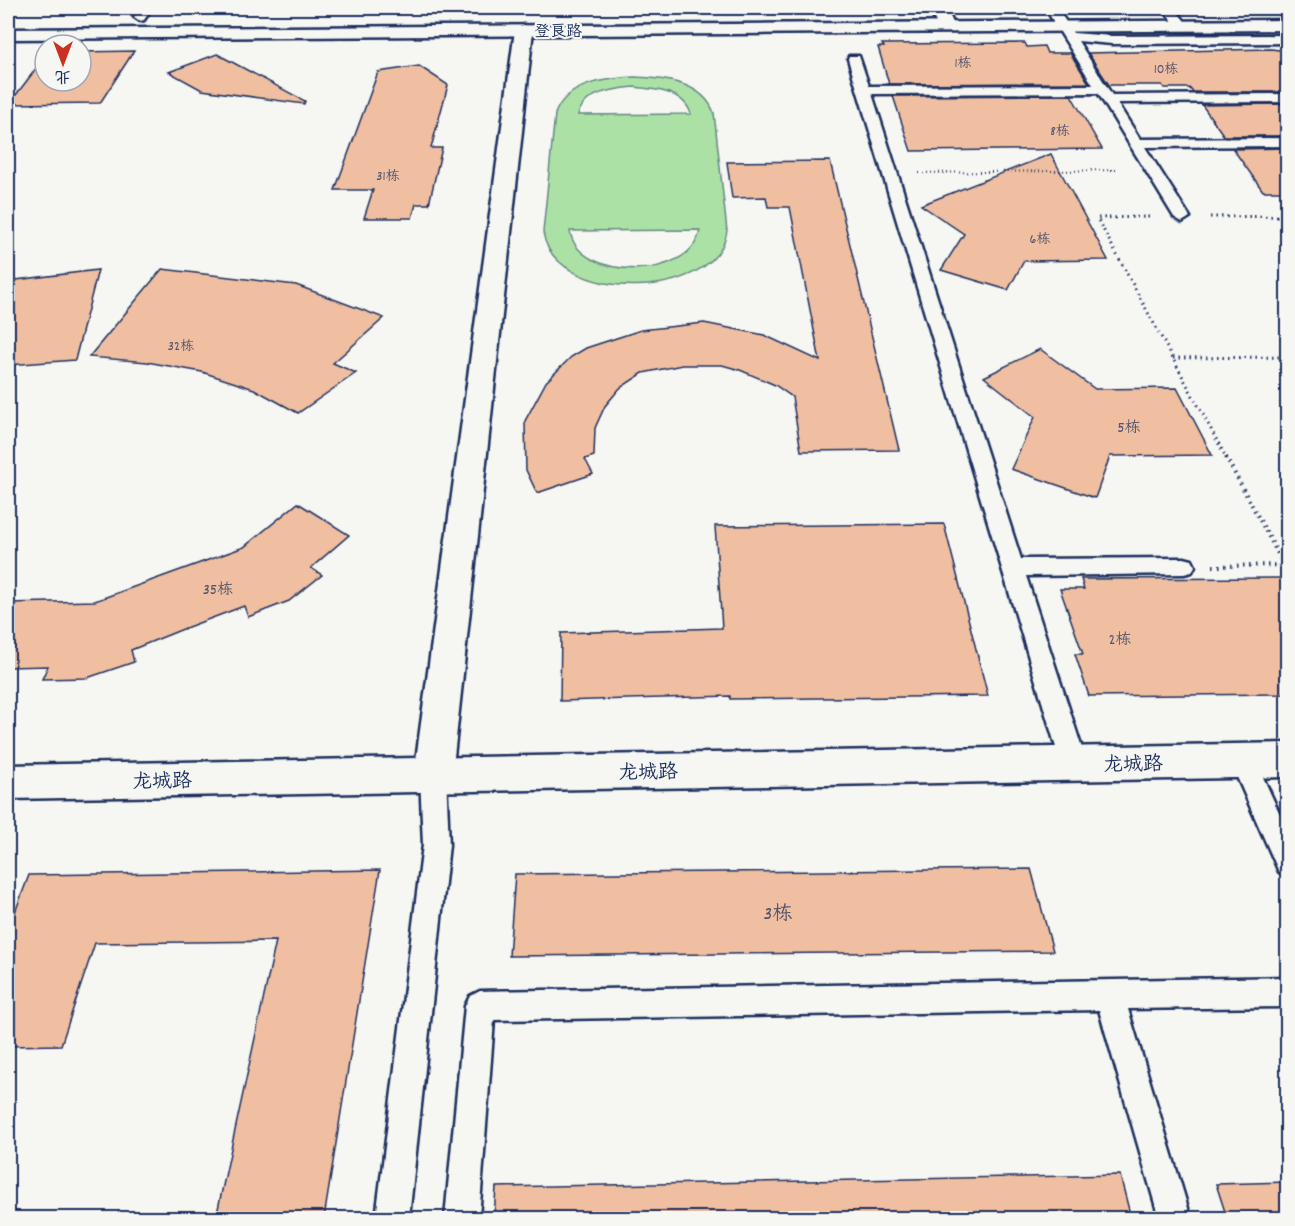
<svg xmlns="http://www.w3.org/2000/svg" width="1295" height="1226" font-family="Dekko,'LXGW WenKai TC',sans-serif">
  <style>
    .green { fill: #abe1a5; stroke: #638882; stroke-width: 1.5; fill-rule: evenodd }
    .building { fill: #f0bfa1; stroke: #1b2f5e; stroke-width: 1.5 }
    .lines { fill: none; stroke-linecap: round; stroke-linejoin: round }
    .lane-casing { stroke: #1b2f5e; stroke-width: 5 }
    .street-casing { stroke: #1b2f5e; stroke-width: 5 }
    .secondary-casing { stroke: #1b2f5e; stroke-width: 5 }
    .path-far2 { stroke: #1b2f5e; stroke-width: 2; stroke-dasharray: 1 3; stroke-linecap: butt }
    .path-far1 { stroke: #1b2f5e; stroke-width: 3; stroke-dasharray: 1.5 4; stroke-linecap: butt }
    .path { stroke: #1b2f5e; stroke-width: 4; stroke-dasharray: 1.5 4.5; stroke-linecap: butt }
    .lane { fill: #f6f6f2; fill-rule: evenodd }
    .street { fill: #f6f6f2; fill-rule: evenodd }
    .secondary { fill: #f6f6f2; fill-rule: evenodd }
    .labels { text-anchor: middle; stroke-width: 4.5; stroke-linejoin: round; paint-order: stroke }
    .far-number-label { font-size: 14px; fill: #50536f }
    .far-street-label { font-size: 16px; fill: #1b2f5e; stroke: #f6f6f2 }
    .number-label { font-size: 16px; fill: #50536f }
    .street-label { font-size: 20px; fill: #1b2f5e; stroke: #f6f6f2 }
    .near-number-label { font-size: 20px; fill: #50536f }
  </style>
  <rect width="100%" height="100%" fill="#f6f6f2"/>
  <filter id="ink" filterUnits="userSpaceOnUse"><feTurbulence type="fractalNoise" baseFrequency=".0167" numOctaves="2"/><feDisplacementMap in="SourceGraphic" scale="12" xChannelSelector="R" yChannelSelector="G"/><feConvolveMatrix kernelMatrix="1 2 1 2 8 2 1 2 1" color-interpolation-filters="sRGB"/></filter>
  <g filter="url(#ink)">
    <path class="green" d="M634,77C664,78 703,82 714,113L727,231C717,303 553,304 543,232L555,114C566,83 605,79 634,77ZM634,87C655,89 684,91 691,114L578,115C584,92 614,89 634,87ZM700,230C692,281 578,282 570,231Z"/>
    <g class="building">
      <polygon points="1025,43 1027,47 1044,46 1047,53 1070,53 1089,83 889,84 878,47 884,47 882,44"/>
      <polygon points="1271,49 1287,51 1287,92 1193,92 1189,88 1164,88 1162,85 1109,85 1088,53"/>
      <polygon points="134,51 100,103 9,104 45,57 45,81 81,81 81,52"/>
      <polygon points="217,54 305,101 304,104 202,90 169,72"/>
      <polygon points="419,66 448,85 431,148 442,148 429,204 416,204 412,218 364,218 373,190 335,190 378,72"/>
      <polygon points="1071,95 1102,149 911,151 893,96"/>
      <polygon points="1287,104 1287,136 1224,136 1202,105"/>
      <polygon points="1287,148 1287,191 1263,191 1233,149"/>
      <polygon points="1051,154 1108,260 1024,261 1008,290 941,270 964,234 921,205"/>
      <polygon points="830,161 899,450 801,451 792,397 775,385 740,370 722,365 682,365 643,373 620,388 605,406 595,428 594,456 585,459 593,474 537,493 526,470 525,421 546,382 571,357 586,348 641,330 704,323 764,335 820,361 790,207 768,207 766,197 732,198 727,162"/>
      <polygon points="162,269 296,285 384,318 333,363 356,373 298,413 254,389 202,372 147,362 89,357"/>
      <polygon points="98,270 75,360 8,365 8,281"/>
      <polygon points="1040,349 1095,389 1177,388 1212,455 1110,456 1095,498 1011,469 1035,417 984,377"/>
      <polygon points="298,503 349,535 311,568 322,575 289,601 248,617 244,606 188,627 131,650 134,662 87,678 42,679 48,666 8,667 8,603 95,601 244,547"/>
      <polygon points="944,524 988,696 730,699 730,696 560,701 561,633 722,628 715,526"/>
      <polygon points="1287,578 1287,694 1089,696 1075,654 1083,654 1060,589 1084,589 1081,579"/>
      <polygon points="1031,869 1053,951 509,956 515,874"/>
      <polygon points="380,870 324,1218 216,1218 276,941 95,943 61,1045 8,1046 8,931 29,875"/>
      <polygon points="1120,1175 1131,1218 494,1218 496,1187"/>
      <polygon points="1287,1182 1287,1218 1227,1218 1216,1184"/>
    </g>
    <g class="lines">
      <g class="lane-casing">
        <g id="lane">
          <polygon points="140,8 152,8 144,20 140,21 134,17"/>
          <polygon points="1049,8 1057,8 1073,33 1112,36 1288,35 1288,43 1112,44 1078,41 1112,95 1288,94 1288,102 1117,103 1140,139 1288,138 1288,146 1145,147 1190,217 1182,222 1174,217 1098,93 872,94 1021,559 1184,558 1192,560 1195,566 1192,572 1184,574 1026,576 1087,764 1083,772 1074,775 1065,772 1061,764 848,59 849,56 859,56 869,86 1093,85 1047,11"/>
          <polygon points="1162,8 1174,8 1189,26 1187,29 1179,29"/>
          <polygon points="1243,750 1252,753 1288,832 1288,876 1279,872 1230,761 1234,753"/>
          <polygon points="433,763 442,767 446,775 449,845 409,1218 376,1218 423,845 420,775 424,767"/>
          <polygon points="1288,977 1288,1007 1128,1009 1191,1218 1159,1218 1099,1010 494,1020 479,1218 445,1218 465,1006 470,996 480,991"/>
        </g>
      </g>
      <g class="street-casing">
        <g id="street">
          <polygon points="929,8 946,8 955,27 952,31 940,31"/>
          <polygon points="524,25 533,30 452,775 446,787 433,792 420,787 414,775 515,30"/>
        </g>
      </g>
      <g class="secondary-casing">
        <g id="secondary">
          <polygon points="1288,20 1288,30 8,39 8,29"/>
          <polygon points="1288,743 1288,777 8,799 8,765"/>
        </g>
      </g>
      <polyline class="path-far2" points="919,173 1119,170"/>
      <g class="path-far1">
        <polyline points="1149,217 1097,218 1227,459"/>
        <polyline points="1210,217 1288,216"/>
        <polyline points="1173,358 1288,357"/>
      </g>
      <g class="path">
        <polyline points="1226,457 1284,565"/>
        <polyline points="1213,566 1288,565"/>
      </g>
      <use href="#lane" class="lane"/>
      <use href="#street" class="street"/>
      <use href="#secondary" class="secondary"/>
    </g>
  </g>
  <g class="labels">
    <g class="far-number-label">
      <text x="963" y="67">1栋</text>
      <text x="1166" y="73">10栋</text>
      <text x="1060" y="135">8栋</text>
      <text x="388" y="180">31栋</text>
      <text x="1040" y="243">6栋</text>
      <text x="181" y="350">32栋</text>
    </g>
    <g class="far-street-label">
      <text x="558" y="36">登良路</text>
    </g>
    <g class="number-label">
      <text x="1129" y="432">5栋</text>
      <text x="218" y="594">35栋</text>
      <text x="1120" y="644">2栋</text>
    </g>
    <g class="street-label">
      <text transform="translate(1133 763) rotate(-1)" y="7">龙城路</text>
      <text transform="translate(648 771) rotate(-1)" y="7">龙城路</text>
      <text transform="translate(162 780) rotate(-1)" y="7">龙城路</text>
    </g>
    <g class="near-number-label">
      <text x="778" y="919">3栋</text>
    </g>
  </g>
  <rect width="1295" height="1226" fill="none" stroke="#f6f6f2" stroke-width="30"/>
  <rect x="15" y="15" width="1265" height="1196" fill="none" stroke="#1b2f5e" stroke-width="2" filter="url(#ink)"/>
  <g transform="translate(63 63) rotate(180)"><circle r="28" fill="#f6f6f2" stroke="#9ea6b7" stroke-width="1.5"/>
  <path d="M0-4.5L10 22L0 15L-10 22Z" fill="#c8321e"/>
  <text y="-9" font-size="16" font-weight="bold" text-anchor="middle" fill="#1b2f5e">北</text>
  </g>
</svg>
